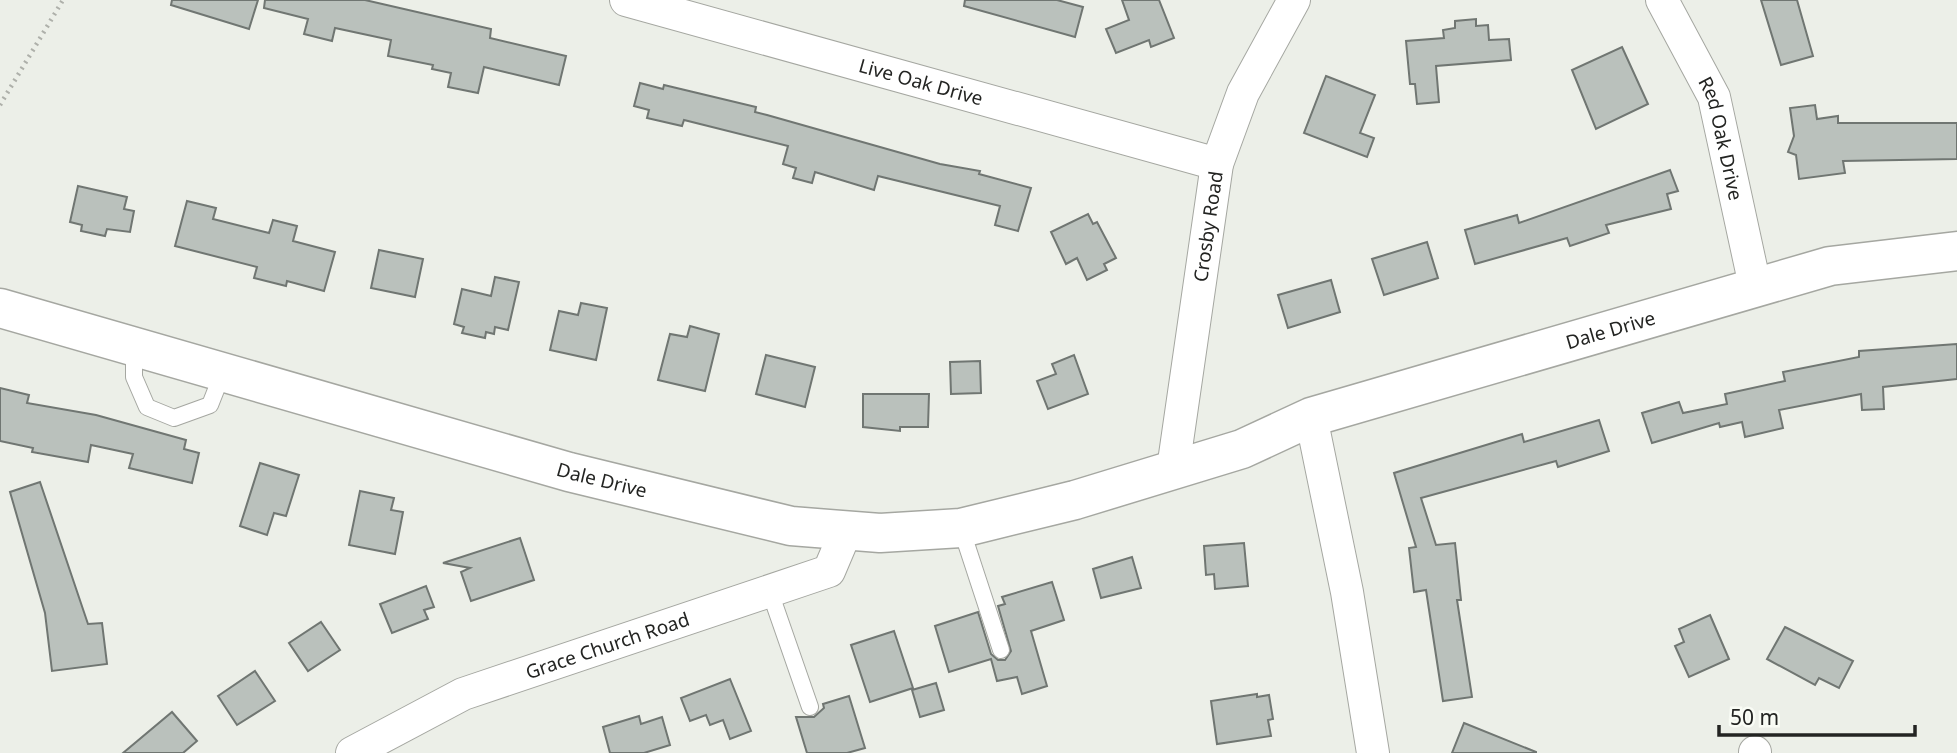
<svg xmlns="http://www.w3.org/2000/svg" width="1957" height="753" font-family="'Noto Sans',sans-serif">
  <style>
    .building { fill: #bac1bc; stroke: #707672; stroke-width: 2 }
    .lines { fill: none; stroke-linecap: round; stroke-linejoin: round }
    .lane-casing { stroke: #a5a7a1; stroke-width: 18 }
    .street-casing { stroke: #a5a7a1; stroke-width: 34 }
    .secondary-casing { stroke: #a5a7a1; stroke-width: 41 }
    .path { stroke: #aeb0aa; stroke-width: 4.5; stroke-dasharray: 2 5; stroke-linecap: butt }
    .lane { stroke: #fff; stroke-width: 16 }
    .street { stroke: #fff; stroke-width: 32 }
    .secondary { stroke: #fff; stroke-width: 38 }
    .labels { text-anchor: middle; stroke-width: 5; stroke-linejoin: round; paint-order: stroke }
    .street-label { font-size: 19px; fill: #232422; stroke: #f9fcf5 }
  </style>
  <rect width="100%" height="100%" fill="#ecefe8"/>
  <g class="building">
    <polygon points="172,0 258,0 249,29 171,5"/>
    <polygon points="265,0 365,0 491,29 490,38 566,56 559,85 484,67 478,93 448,87 451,73 432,69 433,65 388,56 391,40 335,28 332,41 304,34 308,19 264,8"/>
    <polygon points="965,0 1057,0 1083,7 1075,37 964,6"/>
    <polygon points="1122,0 1159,0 1174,38 1151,47 1149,40 1116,53 1106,29 1129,20"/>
    <polygon points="1761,0 1797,0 1813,56 1781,65"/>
    <polygon points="1476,19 1476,26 1488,25 1489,40 1509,39 1511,60 1436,66 1439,102 1417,104 1415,84 1410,84 1406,41 1444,38 1443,30 1455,28 1455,21"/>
    <polygon points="1622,47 1648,104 1596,129 1572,70"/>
    <polygon points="1326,76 1375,95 1360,133 1374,138 1367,157 1304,133"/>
    <polygon points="640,83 663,89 664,85 756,107 755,112 767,115 940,164 980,171 979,174 1031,188 1018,231 995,225 1000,206 878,176 874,190 815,172 812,183 793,178 796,168 783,164 788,146 684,120 682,126 647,118 649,110 634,106"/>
    <polygon points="1815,105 1817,119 1838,116 1838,123 1957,123 1957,159 1843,161 1845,173 1799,179 1796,155 1788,152 1794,136 1790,108"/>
    <polygon points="1670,170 1678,191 1667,194 1671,209 1606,225 1609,233 1570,246 1567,238 1475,264 1465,230 1517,215 1519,223"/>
    <polygon points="78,186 127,197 124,209 134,211 130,232 107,229 105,236 81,231 82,225 70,222"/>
    <polygon points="187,201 216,208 213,219 269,233 273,220 297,226 293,241 335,252 324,291 287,281 286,286 254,278 257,267 175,246"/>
    <polygon points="1088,214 1093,224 1097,222 1116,258 1104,264 1107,270 1087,280 1077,258 1066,264 1051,232"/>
    <polygon points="1427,242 1438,278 1384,295 1372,259"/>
    <polygon points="379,250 423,259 415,297 371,288"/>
    <polygon points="495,277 519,282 508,330 495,327 494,334 486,332 485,338 462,333 464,327 454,324 462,289 491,296"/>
    <polygon points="1331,280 1340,312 1288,328 1278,295"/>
    <polygon points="581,303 607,308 596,360 550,350 559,311 578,315"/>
    <polygon points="690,326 719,334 705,391 658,380 670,334 687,337"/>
    <polygon points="1957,344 1957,379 1883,387 1884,409 1862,410 1861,394 1779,410 1783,428 1745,437 1742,422 1720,427 1719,423 1652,443 1642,413 1679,402 1683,413 1727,404 1725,394 1785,381 1783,372 1859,357 1859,351"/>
    <polygon points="766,355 815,367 805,407 756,394"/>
    <polygon points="1074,355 1088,394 1048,409 1037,381 1056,374 1052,364"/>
    <polygon points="980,361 981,393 951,394 950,362"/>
    <polygon points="0,388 29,395 27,403 96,415 186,440 184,449 199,453 192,483 129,468 133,454 91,445 88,462 32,452 33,448 0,441"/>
    <polygon points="863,394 929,394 928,427 900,427 900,431 863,427"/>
    <polygon points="1599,420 1609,451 1558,467 1556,461 1421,498 1436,545 1455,543 1461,600 1457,600 1472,697 1443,701 1426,590 1414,592 1409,548 1416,547 1394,473 1522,434 1524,442"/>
    <polygon points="260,463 299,475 286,516 274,513 267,535 240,526"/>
    <polygon points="40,482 88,624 102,623 107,664 52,671 45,613 10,492"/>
    <polygon points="360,491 394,498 391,510 403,512 395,554 349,545"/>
    <polygon points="520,538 534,580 471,601 461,572 470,568 443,563"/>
    <polygon points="1244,543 1248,586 1215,589 1214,574 1206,575 1204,546"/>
    <polygon points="1132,557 1141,588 1101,598 1093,569"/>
    <polygon points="1052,582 1064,620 1031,631 1047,686 1022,694 1017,677 997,681 991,659 949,672 935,626 978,612 991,654 998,660 1005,660 1011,651 998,606 1005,604 1002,597"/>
    <polygon points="426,586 434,607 424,610 428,619 392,633 380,604"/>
    <polygon points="1710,615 1729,659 1689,677 1675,646 1684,642 1679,629"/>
    <polygon points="321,622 340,650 308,671 289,643"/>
    <polygon points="1785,627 1853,661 1839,688 1819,678 1815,685 1767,659"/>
    <polygon points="894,631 913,688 870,702 851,645"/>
    <polygon points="255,671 275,701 237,725 218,696"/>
    <polygon points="730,679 751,731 730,739 723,720 710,725 706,715 690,721 681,698"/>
    <polygon points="936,683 944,710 920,717 912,690"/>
    <polygon points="1257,694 1257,697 1269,695 1273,719 1268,720 1271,736 1217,744 1211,701"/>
    <polygon points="849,696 865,748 847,753 807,753 796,717 814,717 824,708 823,704"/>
    <polygon points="172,712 197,741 183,753 123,753"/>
    <polygon points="639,716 641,724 662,717 670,745 644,753 610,753 603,727"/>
    <polygon points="1464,723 1536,752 1536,753 1452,753"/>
  </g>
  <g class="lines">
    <g class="lane-casing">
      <g id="lane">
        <polyline points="134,347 134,377 147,407 174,418 210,405 223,372"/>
        <polyline points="961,528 1001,650"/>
        <polyline points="770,592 810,707"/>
      </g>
    </g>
    <g class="street-casing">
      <g id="street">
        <path id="s1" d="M626,0L1217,164"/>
        <path id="s2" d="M1662,0L1714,97L1755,286"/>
        <polyline points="1311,417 1347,592 1373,753"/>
        <path id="s3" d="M1173,469L1217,164L1243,93L1294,0"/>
        <polyline points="1755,752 1755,753"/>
        <path id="s4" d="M352,753L463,694L829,571L846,531"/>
      </g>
    </g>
    <g class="secondary-casing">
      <g id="secondary">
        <path id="s5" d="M0,308L569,472L791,526L880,533L961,528L1075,500L1242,449L1311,417L1830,266L1957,251"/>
      </g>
    </g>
    <polyline class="path" points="0,105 63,0"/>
    <use href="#lane" class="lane"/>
    <use href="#street" class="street"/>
    <use href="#secondary" class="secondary"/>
  </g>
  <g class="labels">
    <g class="street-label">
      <text dy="7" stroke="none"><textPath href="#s1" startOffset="306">Live Oak Drive</textPath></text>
      <text dy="7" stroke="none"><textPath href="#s2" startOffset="152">Red Oak Drive</textPath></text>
      <text dy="7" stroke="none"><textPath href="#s3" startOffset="245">Crosby Road</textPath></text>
      <text dy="7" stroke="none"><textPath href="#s5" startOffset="1671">Dale Drive</textPath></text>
      <text dy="7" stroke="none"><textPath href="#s5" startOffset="626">Dale Drive</textPath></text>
      <text dy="7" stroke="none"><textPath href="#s4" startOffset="278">Grace Church Road</textPath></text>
    </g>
  </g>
  <path d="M1719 725v10h196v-10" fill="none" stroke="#232422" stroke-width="3.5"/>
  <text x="1730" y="725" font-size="21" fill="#232422" stroke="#f9fcf5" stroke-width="5" paint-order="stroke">50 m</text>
</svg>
